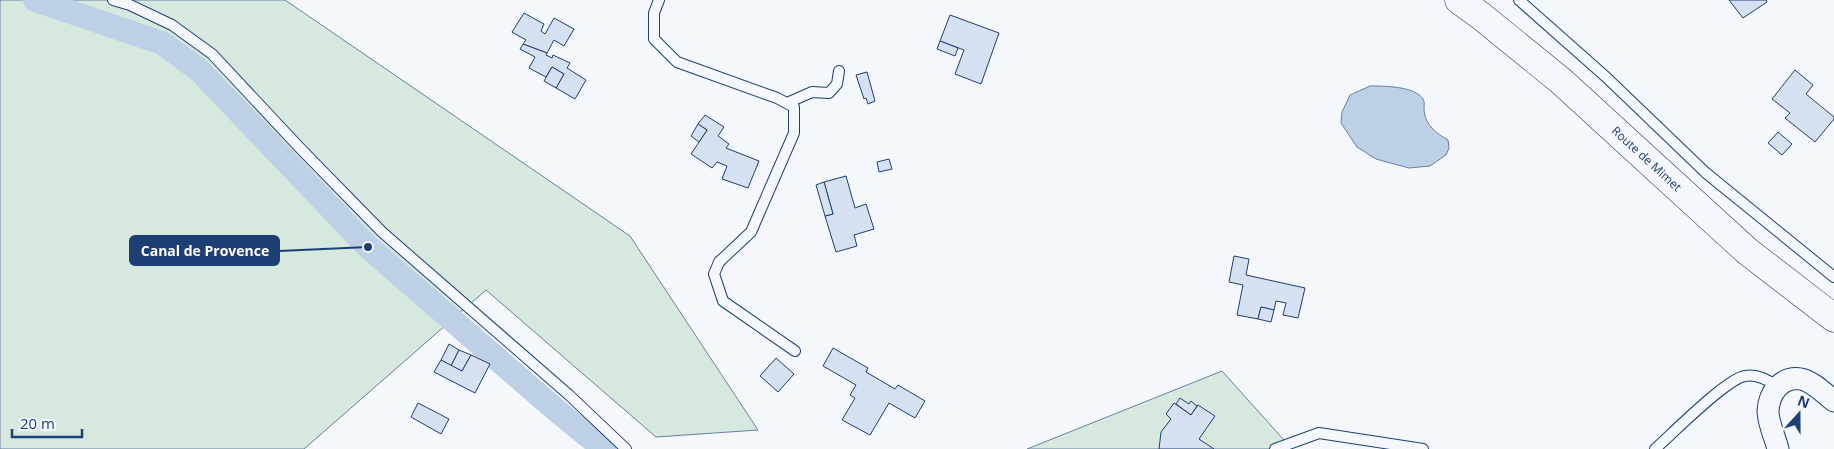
<svg xmlns="http://www.w3.org/2000/svg" width="1834" height="449" font-family="'Open Sans',sans-serif">
  <style>
    .green { fill: #d7e8df; stroke: #687fa3 }
    .water { fill: #bed0e5; stroke: #687fa3 }
    .lines { fill: none; stroke-linecap: round; stroke-linejoin: round }
    .canal { stroke: #bed0e5; stroke-width: 24 }
    .building { fill: #d5e0f0; stroke: #1d3f73 }
    .lane-casing { stroke: #1d3f73; stroke-width: 12 }
    .street-casing { stroke: #1d3f73; stroke-width: 23 }
    .secondary-casing { stroke: #1d3f73; stroke-width: 29 }
    .lane { stroke: #f4f7fb; stroke-width: 10 }
    .street { stroke: #f4f7fb; stroke-width: 21 }
    .secondary { stroke: #f4f7fb; stroke-width: 28 }
    .labels { text-anchor: middle; stroke-width: 4; stroke-linejoin: round; paint-order: stroke }
    .street-label { font-size: 12px; fill: #1d3f73; stroke: #f4f7fb }
    .leader { fill: none; stroke: #1d3f73; stroke-width: 2 }
    .callout-dot { fill: #1d3f73; stroke: #f4f7fb; stroke-width: 2 }
    .callout { fill: #1d3f73; stroke: #1d3f73; stroke-width: 2 }
    .callout-label { font-size: 14px; text-anchor: middle; font-weight: bold; fill: #fff }
  </style>
  <rect width="100%" height="100%" fill="#f4f7fb"/>
  <g class="green">
    <polygon points="0,0 285,0 630,236 758,430 656,437 486,290 304,449 0,449"/>
    <polygon points="1222,371 1292,449 1027,449"/>
  </g>
  <path class="water" d="M1370,86C1383,86 1415,86 1423,99C1425,102 1424,106 1424,110C1425,125 1436,133 1448,140L1449,148L1446,155L1430,166L1409,168L1376,159L1357,147L1341,123L1342,112L1350,95Z"/>
  <g class="lines">
    <polyline class="canal" points="35,0 162,43 198,69 368,247 556,410 604,449"/>
  </g>
  <g class="building">
    <polygon points="1729,0 1766,0 1767,2 1743,18"/>
    <polygon points="524,13 544,24 541,31 545,34 554,18 574,29 564,46 554,40 547,53 523,44 526,40 512,32"/>
    <polygon points="950,15 999,33 981,84 955,74 964,50 940,41"/>
    <polygon points="940,41 958,48 955,56 937,49"/>
    <polygon points="523,44 547,53 546,55 552,58 553,55 570,63 567,68 586,80 575,99 556,88 564,74 552,67 546,77 529,68 535,57 520,49"/>
    <polygon points="552,67 564,74 556,88 544,81"/>
    <polygon points="1795,70 1813,85 1806,94 1834,117 1834,119 1815,142 1785,118 1790,113 1772,99"/>
    <polygon points="867,72 875,101 868,104 866,98 864,99 856,75"/>
    <polygon points="705,115 724,127 718,136 729,144 726,148 759,161 748,188 722,179 727,166 717,162 712,168 691,154 707,130 698,124"/>
    <polygon points="698,124 707,130 699,142 691,136"/>
    <polygon points="1778,132 1792,144 1782,155 1768,143"/>
    <polygon points="889,159 892,169 879,172 877,162"/>
    <polygon points="846,176 855,208 866,204 874,229 854,235 857,246 836,252 825,216 833,214 824,182"/>
    <polygon points="824,182 833,214 825,216 816,185"/>
    <polygon points="1234,256 1249,259 1246,275 1305,288 1298,318 1283,315 1286,303 1276,301 1274,310 1261,307 1258,319 1237,315 1243,285 1229,282"/>
    <polygon points="1261,307 1274,310 1271,322 1258,319"/>
    <polygon points="449,344 459,350 451,366 441,360"/>
    <polygon points="833,348 868,368 866,372 895,389 898,385 925,401 915,418 889,403 870,435 842,420 855,398 850,395 856,385 823,366"/>
    <polygon points="459,350 471,355 462,371 451,366"/>
    <polygon points="471,355 490,364 475,393 434,372 441,360 462,371"/>
    <polygon points="776,358 794,374 778,392 760,376"/>
    <polygon points="1180,398 1189,404 1191,401 1197,406 1191,415 1176,404"/>
    <polygon points="418,403 449,419 441,434 411,417"/>
    <polygon points="1174,403 1191,415 1198,405 1215,416 1199,439 1214,449 1159,449 1161,432 1171,419 1166,414"/>
  </g>
  <g class="lines">
    <g class="lane-casing">
      <g id="lane">
        <polyline points="113,0 130,5 172,25 212,54 298,146 382,232 569,395 626,449"/>
        <polyline points="659,0 654,13 654,39 677,62 777,98 794,107 794,133 751,232 719,262 714,274 723,301 795,351"/>
        <polyline points="1519,0 1606,77 1706,173 1834,277"/>
        <polyline points="787,103 812,92 829,93 837,84 839,71"/>
        <polyline points="1275,449 1319,433 1423,449"/>
        <path d="M1655,449C1672,434 1726,379 1745,376C1758,374 1767,380 1778,386"/>
      </g>
    </g>
    <g class="street-casing">
      <path id="street" d="M1778,449C1775,437 1768,423 1768,411C1769,393 1781,376 1801,379C1812,381 1825,394 1834,401"/>
    </g>
    <g class="secondary-casing">
      <g id="secondary">
        <path id="s1" d="M1459,0L1481,16L1561,81L1747,251L1834,318"/>
      </g>
    </g>
    <use href="#lane" class="lane"/>
    <use href="#street" class="street"/>
    <use href="#secondary" class="secondary"/>
  </g>
  <g class="labels">
    <g class="street-label">
      <text dy="4" stroke="none"><textPath href="#s1" startOffset="246">Route de Mimet</textPath></text>
    </g>
  </g>
  <path class="leader" d="M368 247L279 251"/>
  <circle class="callout-dot" cx="368" cy="247" r="5"/>
  <rect class="callout" x="130" y="236" width="149" height="29" rx="5"/>
  <g class="callout-label">
    <text x="205" y="256">Canal de Provence</text>
  </g>
  <g transform="translate(1799 414) rotate(21)" stroke="#f4f7fb" stroke-width="4" paint-order="stroke">
  <path d="M0-4L9 19L0 12L-9 19Z" fill="#1d3f73"/>
  <text y="-8" font-size="14" font-weight="bold" text-anchor="middle" fill="#1d3f73">N</text>
  </g>
  <path d="M12 429v8h70v-8" fill="none" stroke="#1d3f73" stroke-width="2.5"/>
  <text x="20" y="429" font-size="15" fill="#1d3f73" stroke="#f4f7fb" stroke-width="4" paint-order="stroke">20 m</text>
</svg>
